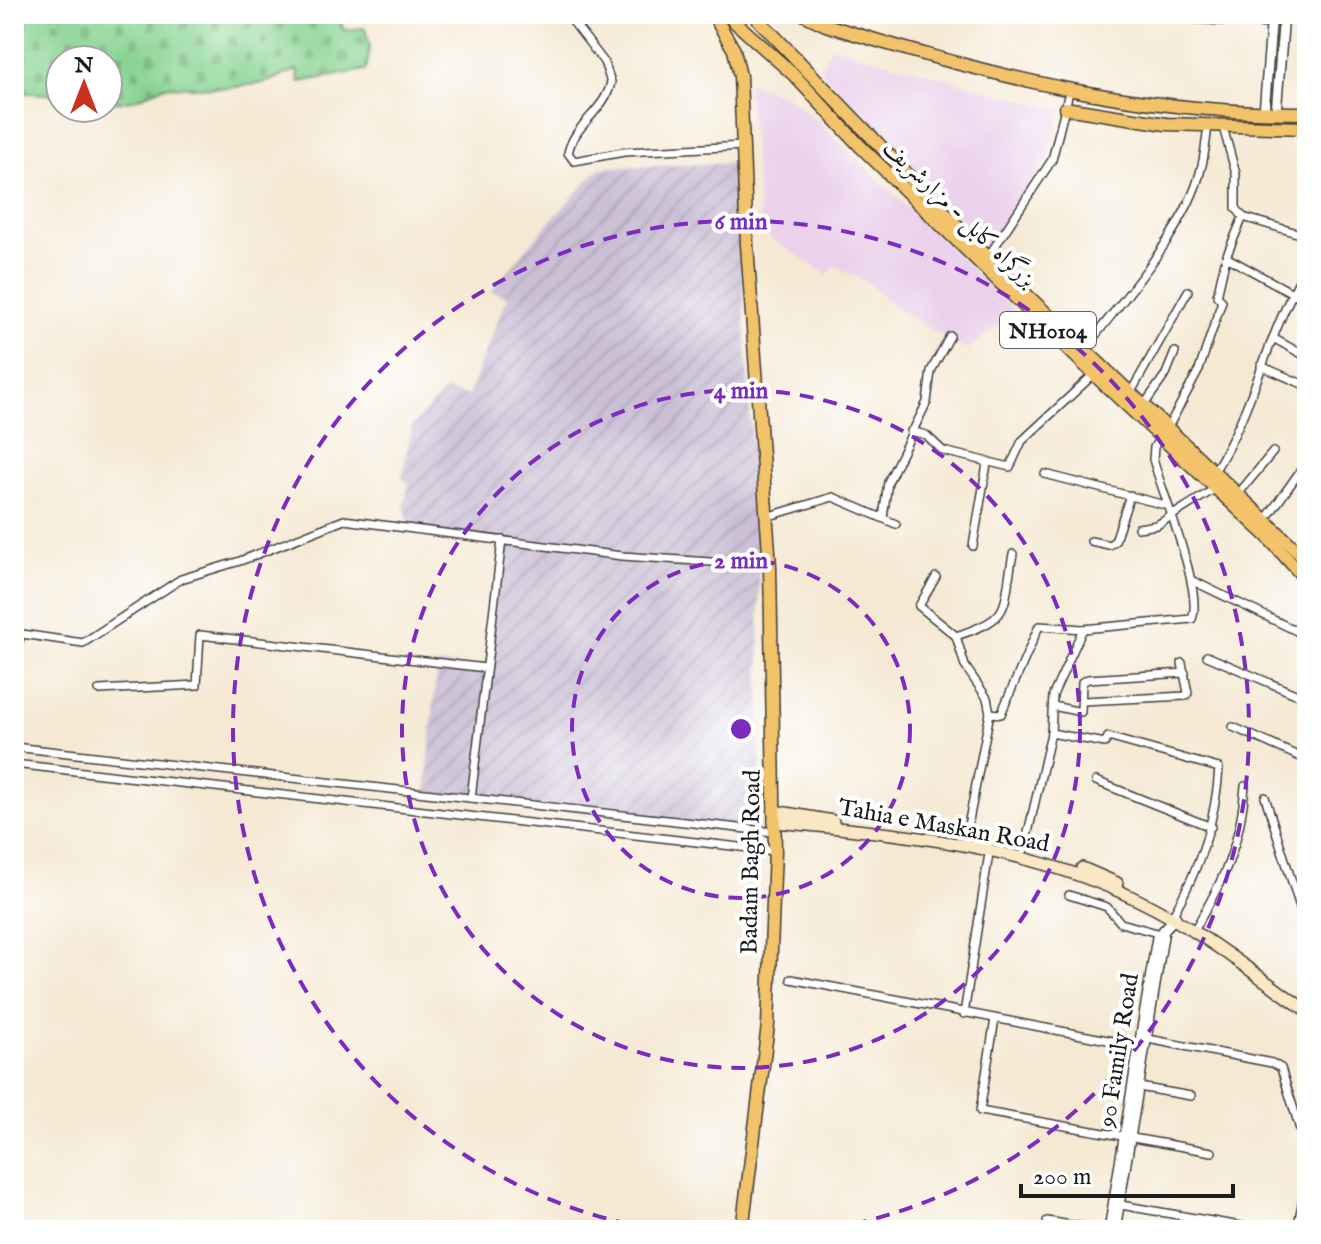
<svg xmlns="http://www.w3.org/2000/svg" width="1321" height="1244" font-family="'IM FELL English',Amiri,serif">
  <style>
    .built { fill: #ebd1eb }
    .industrial { fill: url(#industrial-furrows) }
    .cemetery { fill: url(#cemetery-stones); stroke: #527856; stroke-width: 2 }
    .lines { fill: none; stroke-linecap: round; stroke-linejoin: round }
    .minor-casing { stroke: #3d3b38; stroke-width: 10 }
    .tertiary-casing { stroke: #3d3b38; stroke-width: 12 }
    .secondary-casing { stroke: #3d3b38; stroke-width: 14 }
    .primary-casing { stroke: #3d3b38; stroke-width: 15 }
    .trunk-casing { stroke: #3d3b38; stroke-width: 15 }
    .minor { stroke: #fff; stroke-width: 7 }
    .tertiary { stroke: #fff; stroke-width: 9 }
    .secondary { stroke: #fae7c3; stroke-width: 11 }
    .primary { stroke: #f2c36a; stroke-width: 12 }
    .trunk { stroke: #f2c36a; stroke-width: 12 }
    .ring { fill: none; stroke: #7b2cbf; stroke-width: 4; stroke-dasharray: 14 10 }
    .labels { text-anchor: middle; stroke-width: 8; stroke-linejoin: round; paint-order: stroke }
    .shield { fill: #fff; stroke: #606060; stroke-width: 2 }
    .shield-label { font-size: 22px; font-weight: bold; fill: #1c1c1c }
    .street-label { font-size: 24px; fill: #1c1c1c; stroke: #fff }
    .centre { fill: #7b2cbf; stroke: #fff; stroke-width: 4 }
    .ring-label { font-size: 24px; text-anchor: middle; font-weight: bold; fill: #7b2cbf; stroke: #fff; stroke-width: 8; stroke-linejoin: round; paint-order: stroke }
  </style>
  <defs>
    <pattern id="industrial-furrows" width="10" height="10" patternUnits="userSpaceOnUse" patternTransform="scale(2)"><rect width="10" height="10" fill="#cbbfd5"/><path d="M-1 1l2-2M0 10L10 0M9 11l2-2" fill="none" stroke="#aea4b6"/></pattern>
    <pattern id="cemetery-stones" width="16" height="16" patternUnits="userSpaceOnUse" patternTransform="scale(2)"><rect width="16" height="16" fill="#87d391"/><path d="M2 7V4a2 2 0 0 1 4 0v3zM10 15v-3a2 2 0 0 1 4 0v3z" fill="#74b57c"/></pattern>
  </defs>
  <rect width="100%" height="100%" fill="#fff"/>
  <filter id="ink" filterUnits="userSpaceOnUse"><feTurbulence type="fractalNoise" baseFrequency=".0125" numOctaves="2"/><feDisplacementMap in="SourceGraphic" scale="16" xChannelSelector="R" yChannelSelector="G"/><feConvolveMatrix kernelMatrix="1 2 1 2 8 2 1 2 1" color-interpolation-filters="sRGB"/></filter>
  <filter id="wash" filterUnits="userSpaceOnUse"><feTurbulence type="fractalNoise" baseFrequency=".006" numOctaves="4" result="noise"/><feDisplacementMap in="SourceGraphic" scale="32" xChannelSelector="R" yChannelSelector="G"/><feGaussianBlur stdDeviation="1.8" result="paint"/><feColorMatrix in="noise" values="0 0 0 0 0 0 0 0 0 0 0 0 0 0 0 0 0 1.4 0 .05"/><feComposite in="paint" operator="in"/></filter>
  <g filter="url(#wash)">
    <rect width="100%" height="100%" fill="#f5e9d4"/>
    <g class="built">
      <polygon points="831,46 1061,111 1047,161 988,250 820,70"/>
      <polygon points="747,82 789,98 809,113 1016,312 966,350 899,310 869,284 834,265 827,275 761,232"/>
      <polygon points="1138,1216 1226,1230 1136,1230"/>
    </g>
    <polygon class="industrial" points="736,163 759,572 761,836 426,793 437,664 486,669 501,540 411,528 404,506 409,483 402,479 412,427 445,390 468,396 507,296 491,292 543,229 600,168"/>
    <polygon class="cemetery" points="14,14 340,14 343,30 365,28 370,47 366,70 299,82 297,70 264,83 227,88 165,86 133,100 108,103 108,60 60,60 60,95 14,92"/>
  </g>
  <g filter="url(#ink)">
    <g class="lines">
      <g class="minor-casing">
        <g id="minor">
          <path d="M567,14L604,62L611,82C606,110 574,124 568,153L574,161L624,152L744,146"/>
          <polyline points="1116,14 1271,24"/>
          <polyline points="1243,217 1307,236"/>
          <polyline points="988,257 1052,160 1069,92"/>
          <polyline points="1226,257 1307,301"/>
          <polyline points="1273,338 1307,357"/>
          <path d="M1085,349C1122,300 1187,229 1201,169C1205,155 1206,140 1208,126"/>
          <polyline points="1261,366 1307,386"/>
          <polyline points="1131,392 1188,291"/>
          <polyline points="1144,405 1166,374 1175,352"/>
          <polyline points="1167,429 1199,370 1222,301 1217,296 1226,257 1243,217 1236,208 1236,174 1223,127"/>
          <polyline points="911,431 926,435 943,451 1010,467 1022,441 1094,374"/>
          <path d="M1215,470C1254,409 1268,330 1307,267"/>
          <polyline points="1045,474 1165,505"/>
          <polyline points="1239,493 1273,452"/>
          <polyline points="766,517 833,497 896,524"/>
          <polyline points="883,518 888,482 927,402 931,371 950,336"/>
          <polyline points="1266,519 1301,470"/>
          <polyline points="1138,528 1157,525 1216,488"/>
          <polyline points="1091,541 1109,545 1115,541 1130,495"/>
          <polyline points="973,546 987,464"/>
          <polyline points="936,577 919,606 956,636 965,666 987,698 990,713 965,841"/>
          <polyline points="1191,580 1307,636"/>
          <path d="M956,636C1014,617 1002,610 1013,554"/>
          <polyline points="14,652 22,634 83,643 181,579 240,561 344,520 622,556 770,566"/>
          <polyline points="1207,656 1307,699"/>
          <polyline points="99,690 197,685 200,635 486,668"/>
          <polyline points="1083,701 1186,696 1188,693 1182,663"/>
          <polyline points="1053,706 1081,712 1082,682 1088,679 1185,673"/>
          <path d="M990,713L1001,714L1039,626L1083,629L1192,619C1204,592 1162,493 1153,459L1154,447L1161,437"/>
          <polyline points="1233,727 1307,760"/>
          <path d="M1051,733L1105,743L1108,737L1219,768C1216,820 1200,867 1174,913"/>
          <polyline points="14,747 774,832"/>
          <polyline points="14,764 775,851"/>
          <polyline points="1096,781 1211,827"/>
          <polyline points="1265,797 1307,929"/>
          <polyline points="471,798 502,540"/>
          <polyline points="1024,850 1051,733 1053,695 1083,629"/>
          <polyline points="1069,895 1107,907 1121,923 1161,934"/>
          <path d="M1196,927C1224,879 1241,843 1245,786"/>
          <polyline points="791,979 1139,1046"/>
          <polyline points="1306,1002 1307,1001"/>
          <polyline points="964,1014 990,847"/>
          <polyline points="995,1019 980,1111 1212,1152"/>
          <polyline points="1143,1038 1272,1063 1281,1068 1307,1152"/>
          <polyline points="1139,1087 1191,1096"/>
          <polyline points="1115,1204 1263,1230"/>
          <polyline points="1047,1221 1101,1230"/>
          <polyline points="1297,1230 1307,1178"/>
        </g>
      </g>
      <g class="tertiary-casing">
        <g id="tertiary">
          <polyline points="1264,113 1272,14"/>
          <polyline points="1276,113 1284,14"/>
          <polyline points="1109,1230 1157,937 1176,917"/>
          <polyline points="1115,1230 1164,930"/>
        </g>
      </g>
      <g class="secondary-casing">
        <g id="secondary">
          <polyline points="774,811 833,821"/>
          <path d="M774,822C897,833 1028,845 1140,901C1200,930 1253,973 1307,1011"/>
          <polyline points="1082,868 1117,883"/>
        </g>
      </g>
      <g class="primary-casing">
        <g id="primary">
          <polyline points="713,14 734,50 740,76 747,245 770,566 775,851 768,1025 742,1230"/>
          <path d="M803,14L826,25C986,75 1137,114 1307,113"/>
          <polyline points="1065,108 1166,124 1307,128"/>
        </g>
      </g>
      <g class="trunk-casing">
        <g id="trunk">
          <polyline points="726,14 793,74 860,146 1103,383 1266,535 1307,581"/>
          <polyline points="753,14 995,265 1307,560"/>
        </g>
      </g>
      <use href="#minor" class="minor"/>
      <use href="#tertiary" class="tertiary"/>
      <use href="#secondary" class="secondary"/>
      <use href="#primary" class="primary"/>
      <use href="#trunk" class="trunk"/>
    </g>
  </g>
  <g class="ring">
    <circle cx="741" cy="729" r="169"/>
    <circle cx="741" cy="729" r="339"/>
    <path d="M653 1229A508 508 0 1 1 829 1229"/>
  </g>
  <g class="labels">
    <rect class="shield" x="1000" y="312" width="96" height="36" rx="6"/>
    <g class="shield-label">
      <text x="1048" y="338">NH0104</text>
    </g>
    <g class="street-label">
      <text transform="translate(960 213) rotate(44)" y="8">بزرگراه کابل - مزارشریف</text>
      <text transform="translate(944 825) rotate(10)" y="8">Tahia e Maskan Road</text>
      <text transform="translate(750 862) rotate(-89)" y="8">Badam Bagh Road</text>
      <text transform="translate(1118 1050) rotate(-81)" y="8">90 Family Road</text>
    </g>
  </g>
  <circle cx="741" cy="729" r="12" class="centre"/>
  <g class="ring-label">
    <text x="741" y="229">6 min</text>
    <text x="741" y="398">4 min</text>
    <text x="741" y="568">2 min</text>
  </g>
  <rect width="1321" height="1244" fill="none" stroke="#fff" stroke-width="48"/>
  <g transform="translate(84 84)"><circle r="38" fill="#ffffff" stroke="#a4a4a4" stroke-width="2"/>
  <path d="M0-6L14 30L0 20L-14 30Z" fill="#c8321e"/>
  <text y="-12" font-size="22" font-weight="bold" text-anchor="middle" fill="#1c1c1c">N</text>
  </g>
  <path d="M1021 1184v12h212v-12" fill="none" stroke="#1c1c1c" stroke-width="4"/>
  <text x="1033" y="1184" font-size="24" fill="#1c1c1c" stroke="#ffffff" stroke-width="6" paint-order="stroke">200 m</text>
</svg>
